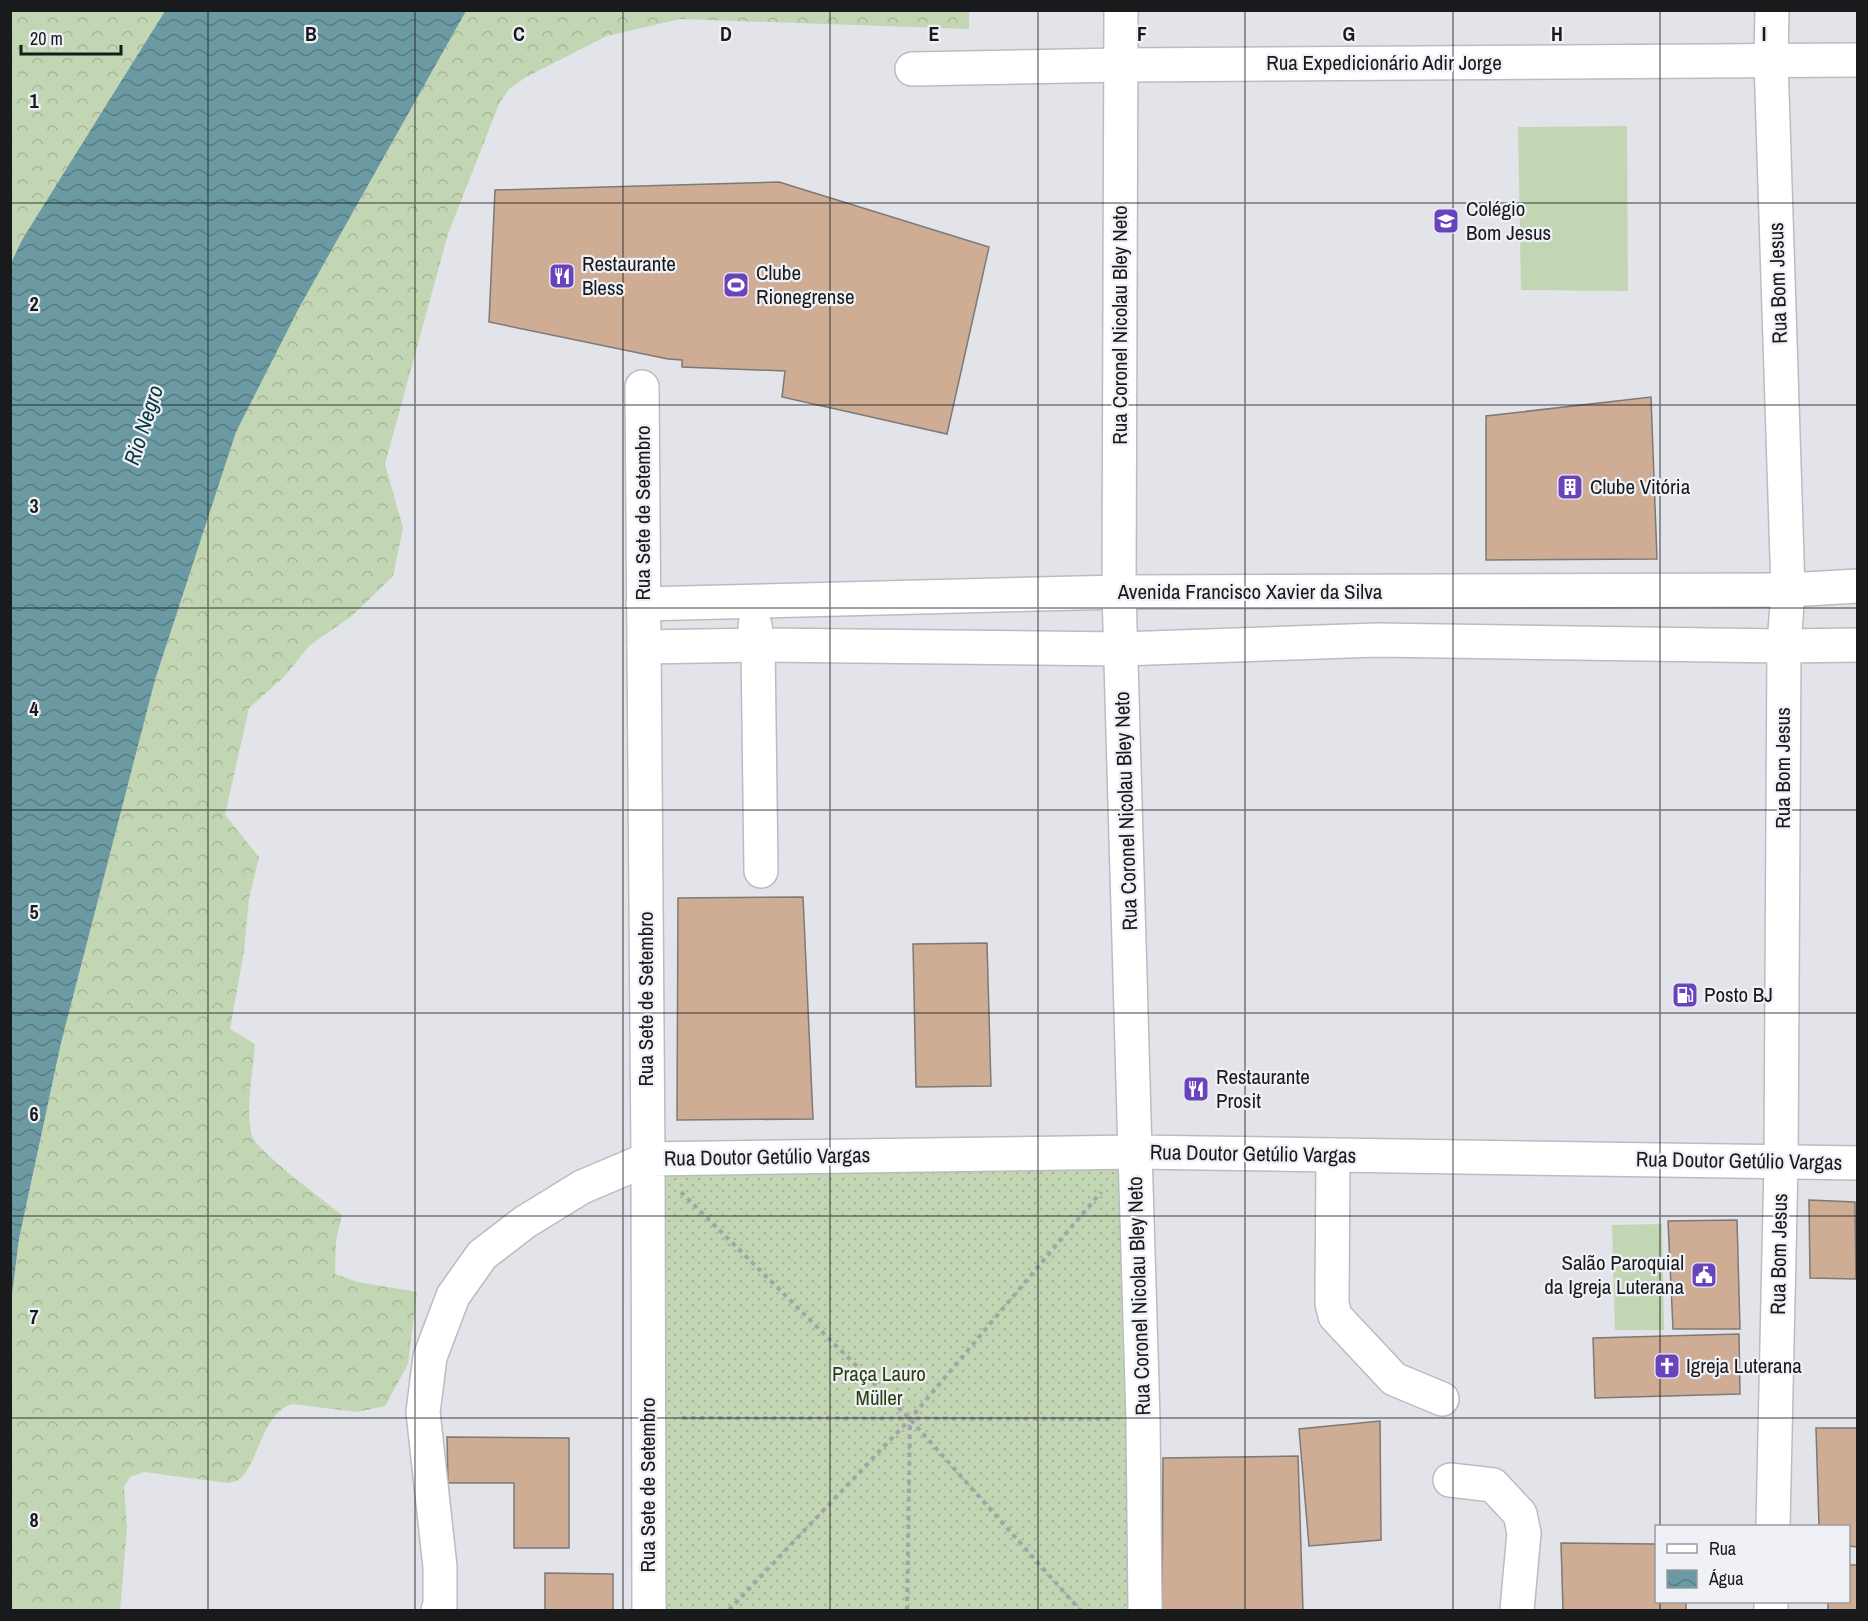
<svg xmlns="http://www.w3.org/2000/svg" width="1868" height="1621" font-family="'Archivo Narrow',sans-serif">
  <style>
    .grass { fill: url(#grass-dots) }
    .forest { fill: url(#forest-crowns) }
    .garden { fill: #c3d6b3 }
    .water { fill: url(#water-waves) }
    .building { fill: #cead94; stroke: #7d7976; stroke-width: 1.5 }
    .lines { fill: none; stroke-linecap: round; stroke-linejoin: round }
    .minor-casing { stroke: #babcc1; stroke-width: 36 }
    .major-casing { stroke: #babcc1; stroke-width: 36 }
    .path { stroke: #a3a4a8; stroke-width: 4; stroke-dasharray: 4.5 4.5; stroke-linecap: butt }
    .minor { stroke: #fff; stroke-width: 33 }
    .major { stroke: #fff; stroke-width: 33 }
    .grid { fill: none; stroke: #191a1c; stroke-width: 1.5; stroke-opacity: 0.55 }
    .labels { text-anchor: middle; stroke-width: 4.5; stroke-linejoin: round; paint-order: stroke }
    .street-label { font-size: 21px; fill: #191a1c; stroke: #eff1f6 }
    .poi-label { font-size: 21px; fill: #191a1c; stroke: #eff1f6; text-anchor: start }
    .park-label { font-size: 21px; fill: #28400d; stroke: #eff1f6 }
    .water-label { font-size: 22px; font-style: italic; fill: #07363d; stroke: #eff1f6 }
    .grid-label { font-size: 20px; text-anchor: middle; font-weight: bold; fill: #191a1c; stroke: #eff1f6; stroke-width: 4.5; stroke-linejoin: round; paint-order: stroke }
  </style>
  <defs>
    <pattern id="grass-dots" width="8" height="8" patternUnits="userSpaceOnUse" patternTransform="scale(1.5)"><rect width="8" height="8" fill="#c3d6b3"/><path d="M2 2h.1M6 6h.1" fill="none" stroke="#a7b799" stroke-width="1.8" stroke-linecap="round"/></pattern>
    <pattern id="forest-crowns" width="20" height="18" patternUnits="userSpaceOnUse" patternTransform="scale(1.5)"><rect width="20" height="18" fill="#c3d6b3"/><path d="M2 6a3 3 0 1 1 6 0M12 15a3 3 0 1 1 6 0" fill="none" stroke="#a7b799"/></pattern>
    <pattern id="water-waves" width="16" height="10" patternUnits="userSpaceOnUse" patternTransform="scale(1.5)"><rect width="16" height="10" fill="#6b9aa2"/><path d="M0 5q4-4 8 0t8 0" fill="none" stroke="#577d83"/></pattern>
  </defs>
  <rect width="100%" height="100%" fill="#e2e4e9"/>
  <polygon class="grass" points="1138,1159 1141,1610 651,1610 653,1165"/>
  <g class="forest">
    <polygon points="11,11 165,11 11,263"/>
    <path d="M466,11H969V29L680,19L607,36L526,77L509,89L499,104L448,234L385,464L403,528L393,576L352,616L310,645L284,677L249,708L225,815L259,857L249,899L244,951L230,1029L255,1044C253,1072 245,1110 252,1136C257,1151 326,1202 342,1215L336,1241L335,1274L358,1282L417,1292L408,1364L385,1406L357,1412L292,1404C263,1413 260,1458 241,1478C238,1481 232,1482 228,1483L144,1472L130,1477L124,1487L127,1528L120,1610H11L10,1302L19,1240L61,1043L155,680L236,432L299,308Z"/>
  </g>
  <g class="garden">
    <polygon points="1627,126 1628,291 1521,290 1518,127"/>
    <polygon points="1662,1224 1664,1330 1615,1330 1612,1225"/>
  </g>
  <polygon class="water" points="165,11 466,11 299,308 236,432 155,680 61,1043 19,1239 11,1302 11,263 22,240"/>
  <g class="building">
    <polygon points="779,182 989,247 947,434 782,397 785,371 682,367 682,360 668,359 489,322 495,190"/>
    <polygon points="1651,397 1657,559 1486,560 1486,416"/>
    <polygon points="803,897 813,1119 677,1120 678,898"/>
    <polygon points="987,943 991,1086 916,1087 913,944"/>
    <polygon points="1809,1200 1855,1202 1856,1279 1810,1278"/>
    <polygon points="1737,1220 1740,1329 1673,1329 1668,1221"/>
    <polygon points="1739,1334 1740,1394 1595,1398 1593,1338"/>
    <polygon points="1380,1421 1381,1540 1309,1546 1299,1429"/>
    <polygon points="1816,1428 1858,1428 1858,1547 1848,1546 1848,1526 1819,1526"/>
    <polygon points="447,1437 569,1438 569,1548 514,1548 514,1483 448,1483"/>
    <polygon points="1298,1456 1303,1610 1162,1610 1163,1458"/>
    <polygon points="1561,1543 1656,1544 1656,1602 1686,1602 1686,1610 1563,1610"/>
    <polygon points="1848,1565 1858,1565 1858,1610 1828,1610 1828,1602 1848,1602"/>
    <polygon points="545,1573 613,1574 613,1610 545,1610"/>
  </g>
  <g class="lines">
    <g class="minor-casing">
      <g id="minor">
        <polyline points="1121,10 1119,592 1135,1152 1858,1163"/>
        <polyline points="1772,10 1771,60 1788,590 1784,646 1781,1162 1773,1526"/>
        <polyline points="912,69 1121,65 1858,60"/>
        <polyline points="643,604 1119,592 1788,590 1858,586"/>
        <polyline points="755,625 758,645 761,871"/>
        <polyline points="644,647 758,645 1121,649 1377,640 1784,646 1858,645"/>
        <polyline points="1333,1155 1332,1303 1335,1316 1394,1379 1442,1399"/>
        <polyline points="1450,1480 1493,1485 1520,1514 1524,1533 1517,1610"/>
        <polyline points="438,1610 440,1607 440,1567 423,1412 430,1357 453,1296 482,1255 525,1222 582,1187 648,1159 642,387"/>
        <polyline points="1771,1610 1771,1602"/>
      </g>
    </g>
    <g class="major-casing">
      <polyline id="major" points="649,1610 648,1159 1135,1152 1143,1419 1145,1610"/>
    </g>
    <g class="path">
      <polyline points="681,1192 910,1419 1080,1610"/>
      <polyline points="682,1418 1110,1419"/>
      <polyline points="729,1610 910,1419 1101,1192"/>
      <polyline points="907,1610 910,1419"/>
    </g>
    <use href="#minor" class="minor"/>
    <use href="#major" class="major"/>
  </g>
  <path class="grid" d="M208,10V1610M415,10V1610M623,10V1610M830,10V1610M1038,10V1610M1245,10V1610M1453,10V1610M1660,10V1526M10,203H1858M10,405H1858M10,608H1858M10,810H1858M10,1013H1858M10,1216H1858M10,1418H1858M1660,1602V1610"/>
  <defs>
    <g id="school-square" transform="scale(1.35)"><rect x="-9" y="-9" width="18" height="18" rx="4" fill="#6943bb" stroke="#eff1f6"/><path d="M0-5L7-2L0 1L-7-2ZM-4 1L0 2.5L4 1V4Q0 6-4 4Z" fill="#fff"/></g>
    <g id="restaurant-square" transform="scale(1.35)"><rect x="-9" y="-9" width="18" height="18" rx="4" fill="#6943bb" stroke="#eff1f6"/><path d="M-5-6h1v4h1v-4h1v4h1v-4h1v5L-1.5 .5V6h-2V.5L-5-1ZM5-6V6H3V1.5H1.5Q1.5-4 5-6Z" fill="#fff"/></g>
    <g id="stadium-square" transform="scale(1.35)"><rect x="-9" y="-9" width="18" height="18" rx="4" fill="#6943bb" stroke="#eff1f6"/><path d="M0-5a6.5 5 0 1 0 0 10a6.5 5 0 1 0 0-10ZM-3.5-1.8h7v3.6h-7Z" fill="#fff"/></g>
    <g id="building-square" transform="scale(1.35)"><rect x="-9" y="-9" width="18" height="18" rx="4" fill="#6943bb" stroke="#eff1f6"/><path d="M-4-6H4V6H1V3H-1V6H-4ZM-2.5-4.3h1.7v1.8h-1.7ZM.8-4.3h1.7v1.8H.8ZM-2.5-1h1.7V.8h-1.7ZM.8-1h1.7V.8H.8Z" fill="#fff"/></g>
    <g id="fuel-square" transform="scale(1.35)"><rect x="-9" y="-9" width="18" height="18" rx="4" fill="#6943bb" stroke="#eff1f6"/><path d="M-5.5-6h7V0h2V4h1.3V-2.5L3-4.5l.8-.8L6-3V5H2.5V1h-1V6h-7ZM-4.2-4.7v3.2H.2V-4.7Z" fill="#fff"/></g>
    <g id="civic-square" transform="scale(1.35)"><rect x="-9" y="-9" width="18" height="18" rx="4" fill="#6943bb" stroke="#eff1f6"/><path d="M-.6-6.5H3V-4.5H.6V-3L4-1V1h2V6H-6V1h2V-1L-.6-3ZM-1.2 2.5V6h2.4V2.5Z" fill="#fff"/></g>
    <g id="church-square" transform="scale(1.35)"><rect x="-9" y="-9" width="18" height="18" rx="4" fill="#6943bb" stroke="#eff1f6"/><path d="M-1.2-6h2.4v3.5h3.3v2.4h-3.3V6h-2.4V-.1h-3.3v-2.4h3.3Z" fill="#fff"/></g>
  </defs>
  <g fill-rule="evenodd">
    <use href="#school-square" x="1446" y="221"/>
    <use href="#restaurant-square" x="562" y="276"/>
    <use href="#stadium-square" x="736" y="285"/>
    <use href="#building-square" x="1570" y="487"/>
    <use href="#fuel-square" x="1685" y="995"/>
    <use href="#restaurant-square" x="1196" y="1089"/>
    <use href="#civic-square" x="1704" y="1275"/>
    <use href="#church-square" x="1667" y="1366"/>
  </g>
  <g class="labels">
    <g class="street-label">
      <text x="1384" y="70">Rua Expedicionário Adir Jorge</text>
      <text transform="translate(1778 283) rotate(-92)" y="7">Rua Bom Jesus</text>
      <text transform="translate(1120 325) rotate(-90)" y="7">Rua Coronel Nicolau Bley Neto</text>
      <text transform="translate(643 513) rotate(-90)" y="7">Rua Sete de Setembro</text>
      <text x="1250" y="599">Avenida Francisco Xavier da Silva</text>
      <text transform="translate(1783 768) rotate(-90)" y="7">Rua Bom Jesus</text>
      <text transform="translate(1126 811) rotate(-92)" y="7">Rua Coronel Nicolau Bley Neto</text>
      <text transform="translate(646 999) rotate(-90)" y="7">Rua Sete de Setembro</text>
      <text transform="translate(1253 1154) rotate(1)" y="7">Rua Doutor Getúlio Vargas</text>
      <text transform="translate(767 1157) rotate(-1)" y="7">Rua Doutor Getúlio Vargas</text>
      <text transform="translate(1739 1161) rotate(1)" y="7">Rua Doutor Getúlio Vargas</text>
      <text transform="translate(1779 1254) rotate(-89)" y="7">Rua Bom Jesus</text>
      <text transform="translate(1139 1296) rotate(-92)" y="7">Rua Coronel Nicolau Bley Neto</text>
      <text transform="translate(648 1485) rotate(-90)" y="7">Rua Sete de Setembro</text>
    </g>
    <g class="poi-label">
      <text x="1466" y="216">Colégio<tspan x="1466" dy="24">Bom Jesus</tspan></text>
      <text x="582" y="271">Restaurante<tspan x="582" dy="24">Bless</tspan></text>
      <text x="756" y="280">Clube<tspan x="756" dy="24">Rionegrense</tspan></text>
      <text x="1590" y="494">Clube Vitória</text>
      <text x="1704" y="1002">Posto BJ</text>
      <text x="1216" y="1084">Restaurante<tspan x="1216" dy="24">Prosit</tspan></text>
      <text x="1684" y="1270" text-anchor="end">Salão Paroquial<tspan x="1684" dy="24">da Igreja Luterana</tspan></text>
      <text x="1686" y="1373">Igreja Luterana</text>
    </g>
    <g class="park-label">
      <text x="879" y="1381">Praça Lauro<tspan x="879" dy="24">Müller</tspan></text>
    </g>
    <g class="water-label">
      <text transform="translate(143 425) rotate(-72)" y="8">Rio Negro</text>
    </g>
  </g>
  <g class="grid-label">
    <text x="311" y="41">B</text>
    <text x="519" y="41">C</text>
    <text x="726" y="41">D</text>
    <text x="934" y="41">E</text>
    <text x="1142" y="41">F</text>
    <text x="1349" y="41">G</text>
    <text x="1557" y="41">H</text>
    <text x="1764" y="41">I</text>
    <text x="34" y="108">1</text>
    <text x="34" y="311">2</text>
    <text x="34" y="513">3</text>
    <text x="34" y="716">4</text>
    <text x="34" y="919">5</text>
    <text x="34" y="1121">6</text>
    <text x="34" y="1324">7</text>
    <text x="34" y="1527">8</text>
  </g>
  <rect width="1868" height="1621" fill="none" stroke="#191a1c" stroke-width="24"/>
  <rect x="1655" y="1525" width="195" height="78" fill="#eff1f6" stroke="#999b9f" stroke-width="1.5"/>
  <rect x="1667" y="1544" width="30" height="9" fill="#ffffff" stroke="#999b9f" stroke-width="1.5"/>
  <text x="1709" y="1555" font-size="18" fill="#191a1c">Rua</text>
  <rect x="1667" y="1570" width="30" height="18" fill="url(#water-waves)" stroke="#999b9f" stroke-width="1.5"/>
  <text x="1709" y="1585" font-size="18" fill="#191a1c">Água</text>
  <path d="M21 45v9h100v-9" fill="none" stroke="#191a1c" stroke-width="3"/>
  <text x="30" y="45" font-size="18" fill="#191a1c" stroke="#eff1f6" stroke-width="4.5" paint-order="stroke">20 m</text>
</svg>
